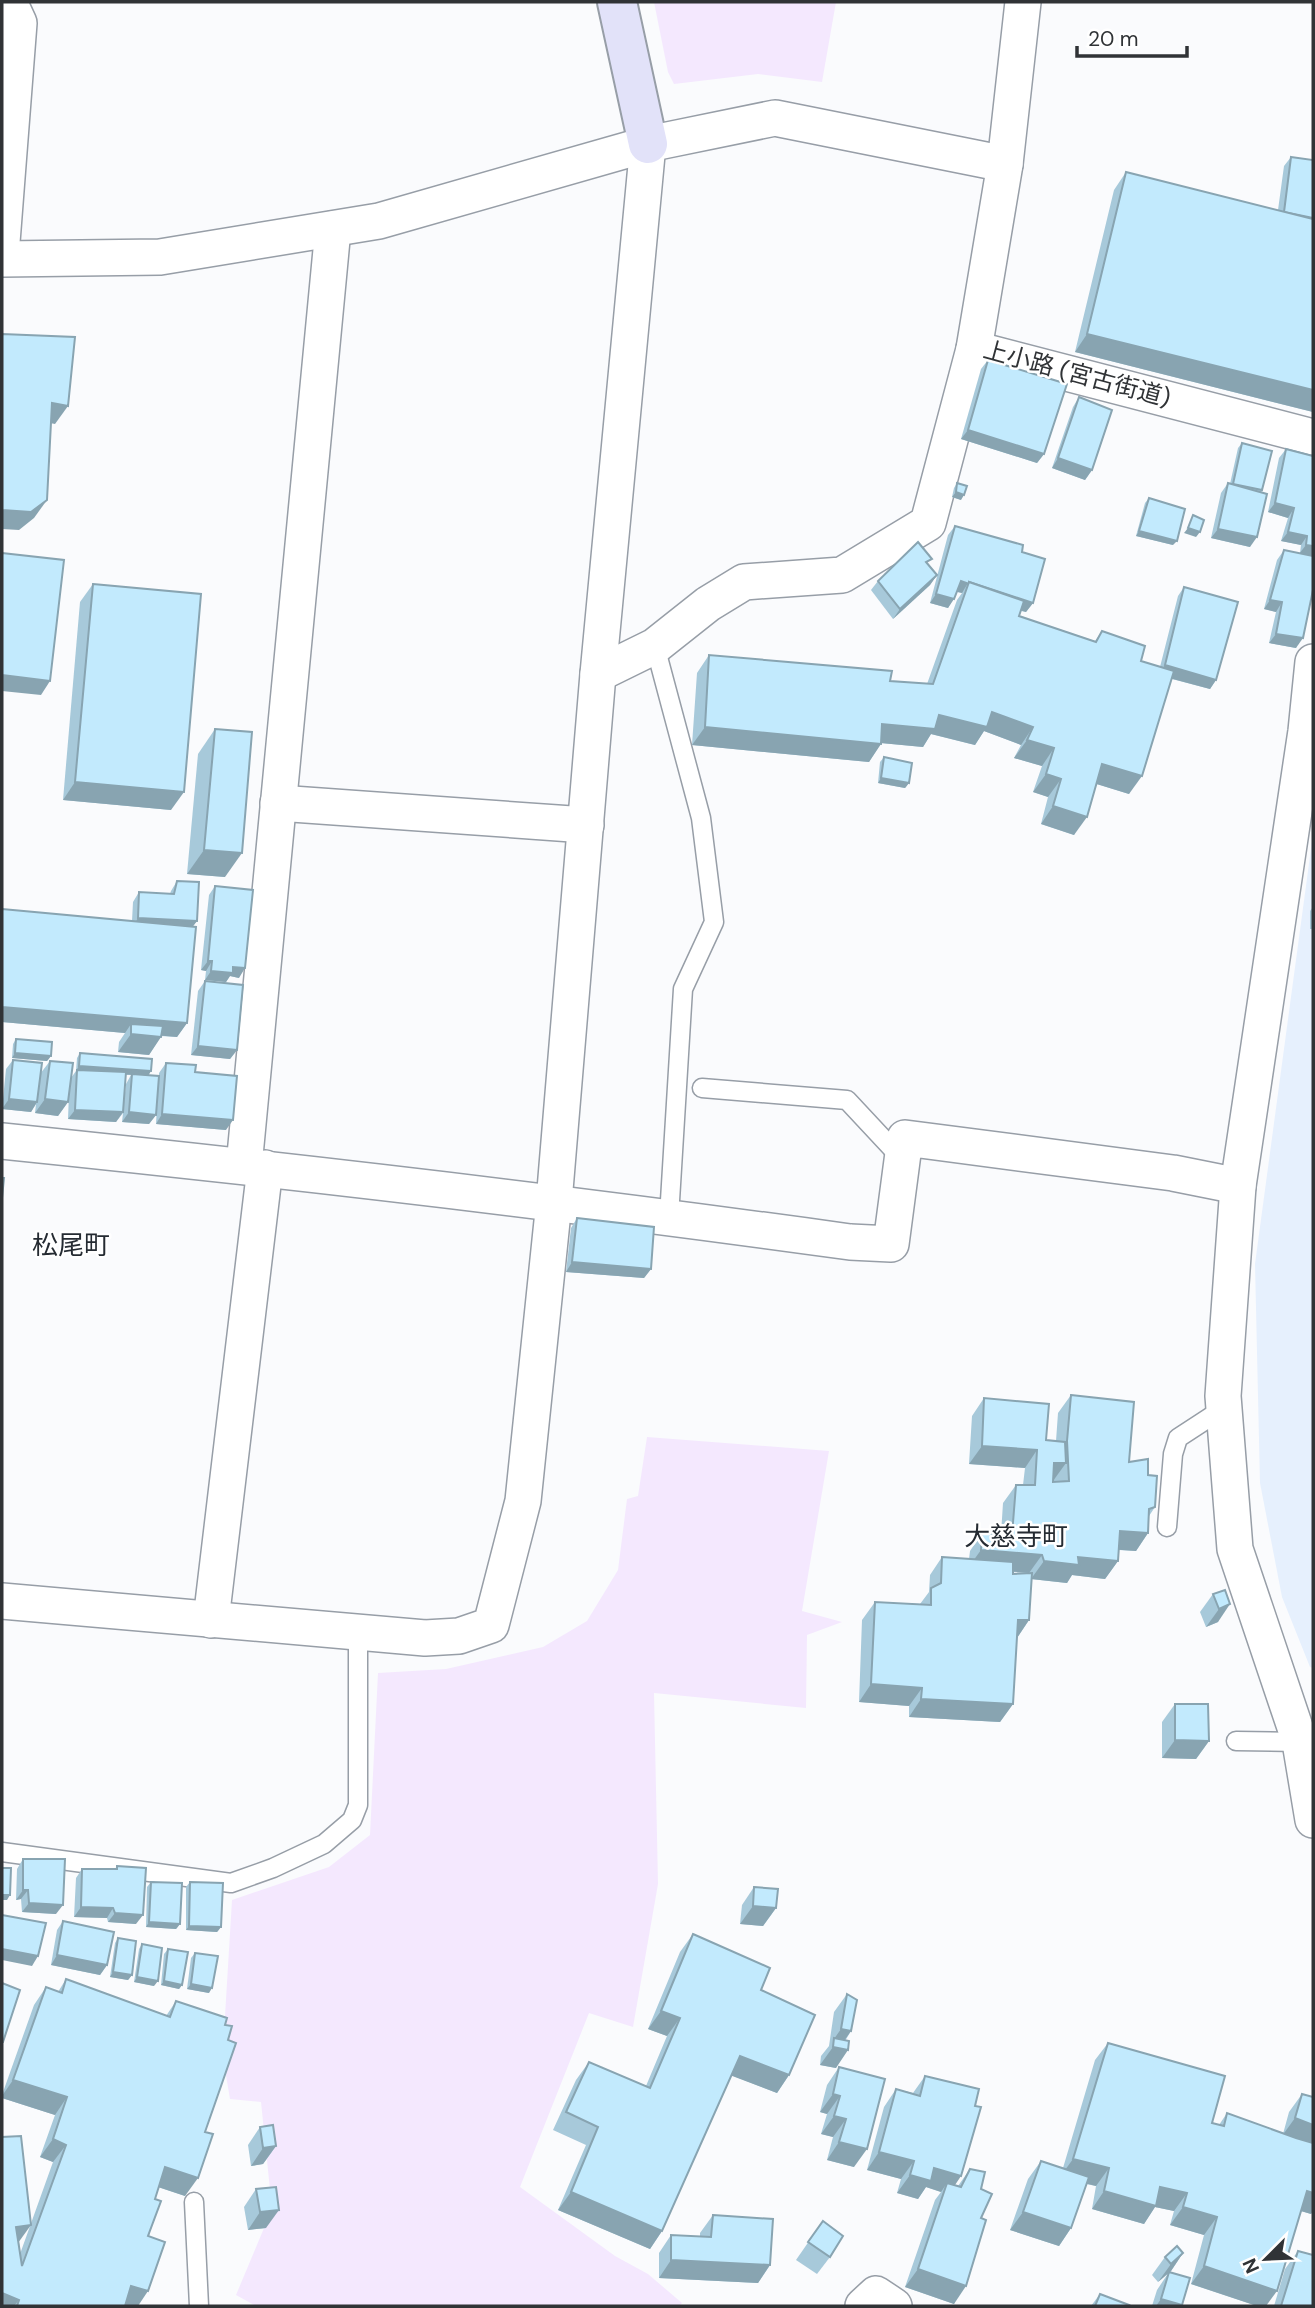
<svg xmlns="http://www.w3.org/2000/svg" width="1315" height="2308" font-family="'DM Sans','Noto Sans JP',sans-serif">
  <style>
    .built { fill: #e6f0fd }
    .green { fill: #f4e8fe }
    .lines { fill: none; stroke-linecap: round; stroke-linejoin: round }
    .lane-casing { stroke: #979ea7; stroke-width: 21 }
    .street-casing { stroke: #979ea7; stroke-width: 38 }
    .secondary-casing { stroke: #979ea7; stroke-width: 42 }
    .lane { stroke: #fff; stroke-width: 18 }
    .street { stroke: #fff; stroke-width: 35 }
    .secondary { stroke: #e2e2f9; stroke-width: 38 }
    .wall { fill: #a7c9da; fill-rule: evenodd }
    .shaded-wall { fill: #88a4b1 }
    .building { fill: #c2eafd; stroke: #88a4b1; stroke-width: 2 }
    .labels { text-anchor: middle; stroke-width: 5; stroke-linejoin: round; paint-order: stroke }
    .street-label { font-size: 24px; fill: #303336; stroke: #fff }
    .neighbourhood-label { font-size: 26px; fill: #252b32; stroke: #fff }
  </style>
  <rect width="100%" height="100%" fill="#fafbfd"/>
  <polygon class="built" points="1313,834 1313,1668 1310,1667 1282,1597 1260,1483 1255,1264"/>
  <g class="green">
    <polygon points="654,2 836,2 822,82 758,74 674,84 668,72"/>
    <polygon points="647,1437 829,1451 802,1611 842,1622 807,1635 806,1708 654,1693 658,1884 633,2027 589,2013 520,2187 615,2256 648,2274 682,2303 679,2306 256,2306 236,2295 272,2209 261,2102 230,2099 216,2016 225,2016 232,1900 329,1867 370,1835 378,1673 446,1669 543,1647 587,1621 618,1570 627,1499 638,1496"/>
  </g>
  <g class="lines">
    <g class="lane-casing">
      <g id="lane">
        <polyline points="655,646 701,818 714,922 683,989 669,1217"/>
        <polyline points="702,1088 847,1100 903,1160"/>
        <polyline points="1167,1527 1173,1454 1178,1438 1224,1408"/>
        <polyline points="1236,1741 1300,1742"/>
        <polyline points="2,1852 231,1883 273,1868 324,1844 352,1820 358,1805 358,1633"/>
        <polyline points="194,2202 199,2306"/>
      </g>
    </g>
    <g class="street-casing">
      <g id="street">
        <polyline points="2,2 13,10 19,23 2,242"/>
        <polyline points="2,259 160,257 379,221 648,144 775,118 1005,164"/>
        <polyline points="974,349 1313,437"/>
        <polyline points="1313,662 1306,731 1238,1186 1223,1396 1235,1549 1300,1742 1313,1820"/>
        <polyline points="598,674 655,646 708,604 744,582 842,575 928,523 974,349 1005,164 1023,2"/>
        <polyline points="278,803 586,825"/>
        <path d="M2,1141C285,1170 568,1203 850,1242L891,1244L905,1138L1173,1173L1238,1186"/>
        <polyline points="244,1166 333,229"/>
        <polyline points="2,1601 425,1638 459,1636 491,1625 523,1501 554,1202 598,674 648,144"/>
        <polyline points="211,1620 265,1168"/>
        <polyline points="863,2306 876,2294 894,2306"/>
      </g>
    </g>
    <g class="secondary-casing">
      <polyline id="secondary" points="617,2 648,144"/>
    </g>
    <use href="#lane" class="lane"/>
    <use href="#street" class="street"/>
    <use href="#secondary" class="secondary"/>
  </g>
  <g class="wall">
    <polygon points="1291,157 1313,160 1313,412 1075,352 1114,190 1126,172 1278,210 1284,166"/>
    <polygon points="988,360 1044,454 1037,463 961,439 981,369"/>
    <polygon points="1079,397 1092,470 1085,480 1052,468 1073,407"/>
    <polygon points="1242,443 1262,490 1250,547 1211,538 1221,493 1228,483 1230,484 1238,448"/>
    <polygon points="1286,449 1313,456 1313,590 1296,648 1269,643 1276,612 1264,609 1277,560 1284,550 1300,553 1301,545 1281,541 1288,518 1268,512 1279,458"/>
    <polygon points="957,483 961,500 952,497 954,488"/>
    <polygon points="1149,498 1173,545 1136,536 1145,503"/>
    <polygon points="955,526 1022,552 1033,603 1026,612 1021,611 1019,616 1095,641 1102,631 1141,661 1160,667 1178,596 1184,587 1216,680 1210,689 1172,679 1129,794 1097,784 1074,835 1041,824 1048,797 1033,792 1042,766 1014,758 1021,745 984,731 975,745 931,734 923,747 881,743 869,762 692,745 697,673 709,655 890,681 927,684 957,600 962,593 957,592 948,608 930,603 948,535"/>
    <polygon points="928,565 937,575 930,585 893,619 871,590 878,581"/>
    <polygon points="93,584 171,810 63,800 80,602"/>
    <polygon points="215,729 225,877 187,874 198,754"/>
    <polygon points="884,757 909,783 905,788 878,783 880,762"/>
    <polygon points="177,881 197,921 193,926 187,1023 177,1037 161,1036 149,1055 118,1052 119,1042 125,1033 2,1022 2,909 132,921 133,902 139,892 170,894 171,891"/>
    <polygon points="215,886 239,978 230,976 226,982 205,980 206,971 201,970 209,895"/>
    <polygon points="1313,907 1313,929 1310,929 1310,911"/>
    <polygon points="205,981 237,1050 230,1059 191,1055 198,991"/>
    <polygon points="16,1039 51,1056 47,1061 12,1058 13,1044"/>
    <path d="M80,1053L151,1071L148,1075L159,1076V1073L166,1063L195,1072L226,1130L156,1124L158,1088L156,1115L149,1124L122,1122L123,1113L116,1122L68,1119L69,1093L68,1102L58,1116L35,1113L36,1104L31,1112L2,1109L6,1069L13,1060L40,1074L50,1061L71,1078L76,1071L77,1058ZM125,1075H131L126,1084L124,1102Z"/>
    <polygon points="577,1218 651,1269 644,1278 566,1272 571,1228"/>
    <path d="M1071,1395L1129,1462L1148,1475L1155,1507L1149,1516L1148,1533L1136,1551L1119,1550L1118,1561L1105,1579L1072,1575L1067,1583L1031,1579L1029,1620L1017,1638L1013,1704L1000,1722L909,1717V1706L859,1702L862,1620L875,1602L920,1604L929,1592L930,1575L942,1557L969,1559L970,1551L982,1533L1001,1534L1003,1503L1016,1485H1023L1025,1468L969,1464L972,1416L984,1398L1046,1440L1056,1441L1058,1413ZM1013,1572L1029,1573L1013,1574Z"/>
    <polygon points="1225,1590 1218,1622 1206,1627 1200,1612 1213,1594"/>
    <polygon points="1175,1704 1209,1741 1196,1759 1162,1758 1162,1722"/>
    <polygon points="23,1859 56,1914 22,1912 21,1899 16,1900 17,1869"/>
    <polygon points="117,1866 136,1924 108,1922 107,1918 74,1917 76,1878 82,1869 115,1869"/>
    <polygon points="151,1882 180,1924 176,1929 146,1927 147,1887"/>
    <polygon points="190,1882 221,1927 217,1932 186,1930 186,1887"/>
    <polygon points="754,1887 776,1908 763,1926 740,1924 742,1905"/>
    <polygon points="63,1921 107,1965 100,1975 51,1965 57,1930"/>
    <polygon points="693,1934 761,1990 789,2075 777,2093 731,2075 662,2231 650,2249 558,2210 586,2145 553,2130 576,2080 589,2062 646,2086 667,2036 648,2029 680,1952"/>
    <polygon points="118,1938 132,1975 128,1980 110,1977 115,1943"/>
    <polygon points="142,1944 154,1986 134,1982 139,1949"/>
    <polygon points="168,1949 182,1985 179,1989 161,1985 164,1954"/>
    <polygon points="195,1953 209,1993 187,1989 191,1958"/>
    <polygon points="66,1979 166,2016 176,2001 225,2025 228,2040 205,2132 185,2196 158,2187 155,2199 138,2306 2,2306 19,2242 20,2254 53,2162 40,2157 55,2115 2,2098 2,2095 34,2005 46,1987 58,1992"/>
    <polygon points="847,1994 851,2031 845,2041 836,2068 820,2065 821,2056 829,2046 834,2012"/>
    <polygon points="1108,2043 1212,2123 1219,2125 1227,2113 1283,2134 1289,2112 1302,2094 1313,2097 1313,2211 1311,2214 1301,2211 1266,2306 1257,2306 1191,2284 1204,2235 1170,2225 1174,2211 1155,2207 1144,2224 1092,2209 1096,2186 1086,2184 1071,2228 1059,2246 1010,2230 1028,2179 1041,2161 1063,2168 1095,2060"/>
    <polygon points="839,2067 854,2167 827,2160 833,2137 821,2134 827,2114 820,2112 827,2085"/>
    <polygon points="925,2076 955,2185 958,2186 970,2169 981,2189 981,2218 954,2304 905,2287 935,2200 941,2192 926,2187 918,2199 897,2193 901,2179 867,2170 884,2107 896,2089 913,2093"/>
    <polygon points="260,2127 276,2146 263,2164 251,2166 248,2145"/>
    <polygon points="256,2189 266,2228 248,2230 244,2207"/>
    <polygon points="713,2215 770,2265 758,2283 659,2278 659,2253 671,2235 700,2237 700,2233"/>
    <polygon points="823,2221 830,2257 817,2274 796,2260"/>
    <polygon points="1298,2251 1313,2306 1274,2306 1285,2269"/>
    <polygon points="1183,2253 1171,2271 1158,2282 1152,2275 1165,2257"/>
    <polygon points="1169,2272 1190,2278 1181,2306 1152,2306 1157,2290"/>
    <polygon points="1100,2294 1128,2306 1091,2306"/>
  </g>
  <g class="shaded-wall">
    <polygon points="1087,334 1313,390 1313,412 1075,352"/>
    <polygon points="52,403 68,406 55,424 40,421"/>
    <polygon points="968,430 1044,454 1037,463 961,439"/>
    <polygon points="1058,458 1092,470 1085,480 1052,468"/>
    <polygon points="956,492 964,495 961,500 952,497"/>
    <polygon points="47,500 34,518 19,530 2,529 2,510"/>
    <polygon points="1275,503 1294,508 1288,518 1268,512"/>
    <polygon points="1188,528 1200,532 1196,537 1184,533"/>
    <polygon points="1218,529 1257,537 1250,547 1211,538"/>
    <polygon points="1139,531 1177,541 1173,545 1136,536"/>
    <polygon points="1288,532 1307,536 1301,545 1281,541"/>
    <polygon points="1306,545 1313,546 1313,557 1299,554"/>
    <polygon points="937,575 930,585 893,619 900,609"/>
    <polygon points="961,581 968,583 962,593 954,591"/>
    <polygon points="969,584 1033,603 1026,612 965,594"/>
    <polygon points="936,594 954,599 948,608 930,603"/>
    <polygon points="1270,600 1282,602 1276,612 1264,609"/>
    <polygon points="1276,634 1303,638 1296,648 1269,643"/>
    <polygon points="1165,665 1216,680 1210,689 1158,675"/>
    <polygon points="2,675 50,681 41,695 2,691"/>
    <polygon points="992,712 1033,727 1021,745 984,731 975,745 931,734 923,747 870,742 882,724 939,715"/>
    <polygon points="705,727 881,744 869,762 692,745"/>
    <polygon points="1027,740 1054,748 1042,766 1014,758"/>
    <polygon points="1102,764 1142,776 1129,794 1090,782"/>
    <polygon points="1046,774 1061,779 1048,797 1033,792"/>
    <polygon points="881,778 909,783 905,788 878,783"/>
    <polygon points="75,782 184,792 171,810 63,800"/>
    <polygon points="1053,806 1087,817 1074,835 1041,824"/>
    <polygon points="204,850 242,853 225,877 187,874"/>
    <polygon points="138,918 197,921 190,930 132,928"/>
    <polygon points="208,961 212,961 206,971 201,970"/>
    <polygon points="233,967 245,968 239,978 230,976 226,982 205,980 211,971"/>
    <polygon points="2,1007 187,1023 177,1037 131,1033 131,1024 125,1033 2,1022"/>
    <polygon points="131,1034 161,1037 149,1055 118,1052"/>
    <polygon points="198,1046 237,1050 230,1059 191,1055"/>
    <polygon points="15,1053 51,1056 47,1061 12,1058"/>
    <polygon points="79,1066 151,1071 148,1076 76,1071"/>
    <polygon points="9,1099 37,1102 31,1112 2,1109"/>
    <polygon points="45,1099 68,1102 58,1116 35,1113"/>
    <polygon points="75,1110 123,1112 116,1122 68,1119"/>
    <polygon points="129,1112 156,1115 149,1124 122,1122"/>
    <polygon points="162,1114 233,1120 226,1130 156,1124"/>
    <polygon points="572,1262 651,1269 644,1278 566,1272"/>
    <polygon points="982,1446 1037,1450 1025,1468 969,1464"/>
    <polygon points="1054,1463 1066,1463 1053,1481"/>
    <polygon points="1120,1531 1148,1533 1136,1551 1108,1549"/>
    <polygon points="981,1550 1042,1555 1029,1573 968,1568"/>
    <polygon points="1078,1557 1118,1561 1105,1579 1072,1575 1067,1583 1031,1579 1044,1561"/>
    <polygon points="1230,1604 1218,1622 1206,1627 1219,1609"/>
    <polygon points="1018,1620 1029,1620 1017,1638"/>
    <polygon points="871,1684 922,1688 909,1706 859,1702"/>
    <polygon points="921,1699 1013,1704 1000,1722 909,1717"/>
    <polygon points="1175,1740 1209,1741 1196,1759 1162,1758"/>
    <polygon points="23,1890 28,1890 21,1899 16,1900"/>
    <polygon points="2,1895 10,1895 7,1900 2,1900"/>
    <polygon points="29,1903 63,1905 56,1914 22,1912"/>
    <polygon points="753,1906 776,1908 763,1926 740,1924"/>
    <polygon points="81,1907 113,1908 107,1918 74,1917"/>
    <polygon points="115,1913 143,1915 136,1924 108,1922"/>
    <polygon points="149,1922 180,1924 176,1929 146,1927"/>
    <polygon points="189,1926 221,1927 217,1932 186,1930"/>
    <polygon points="2,1949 38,1956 32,1966 2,1960"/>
    <polygon points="57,1955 107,1965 100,1975 51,1965"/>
    <polygon points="113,1972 132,1975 128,1980 110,1977"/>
    <polygon points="137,1977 158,1981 154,1986 134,1982"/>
    <polygon points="164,1981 182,1985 179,1989 161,1985"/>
    <polygon points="191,1984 212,1988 209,1993 187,1989"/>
    <polygon points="661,2011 680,2018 667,2036 648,2029"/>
    <polygon points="841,2029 851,2031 839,2048 848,2050 836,2068 820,2065 833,2047 834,2039"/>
    <polygon points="740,2056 789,2075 777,2093 727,2074"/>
    <polygon points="13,2080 67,2097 55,2115 2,2098 2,2096"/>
    <polygon points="833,2094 840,2096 827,2114 820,2112"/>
    <polygon points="834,2116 846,2119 833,2137 821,2134"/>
    <polygon points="1295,2118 1313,2125 1313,2145 1282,2136"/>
    <polygon points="53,2139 66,2145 53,2162 40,2157"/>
    <polygon points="839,2142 867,2149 854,2167 827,2160"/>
    <polygon points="276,2146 263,2164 251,2166 263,2148"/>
    <polygon points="879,2152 914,2161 901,2179 867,2170"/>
    <polygon points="1073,2159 1109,2168 1096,2186 1060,2177"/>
    <polygon points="165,2167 198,2178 185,2196 152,2185"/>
    <polygon points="934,2168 961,2176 949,2194 947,2183 941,2192 926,2187 918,2199 897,2193 910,2175"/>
    <polygon points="1160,2187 1187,2193 1174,2211 1155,2207 1144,2224 1092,2209 1104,2191"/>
    <polygon points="1307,2191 1313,2193 1313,2211 1311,2214 1294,2209"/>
    <polygon points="571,2192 662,2231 650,2249 558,2210"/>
    <polygon points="1183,2207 1217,2217 1204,2235 1170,2225"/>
    <polygon points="279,2210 266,2228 248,2230 260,2212"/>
    <polygon points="1023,2212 1071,2228 1059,2246 1010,2230"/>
    <polygon points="31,2225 18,2243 16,2227"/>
    <polygon points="1183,2253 1171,2271 1158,2282 1171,2264"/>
    <polygon points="671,2260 770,2265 758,2283 659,2278"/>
    <polygon points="1204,2266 1277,2291 1266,2306 1257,2306 1191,2284"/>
    <polygon points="918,2269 966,2286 954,2304 905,2287"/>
    <polygon points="131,2286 148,2291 138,2306 126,2306 119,2304"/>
    <polygon points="2,2293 19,2300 14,2306 2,2306"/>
    <polygon points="1161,2299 1182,2305 1181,2306 1156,2306"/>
  </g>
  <g class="building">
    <polygon points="1291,157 1313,160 1313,218 1284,212"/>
    <polygon points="1126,172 1313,219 1313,390 1087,334"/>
    <polygon points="2,334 75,337 68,406 52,403 47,500 31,512 2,510"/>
    <polygon points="988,360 1067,384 1044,454 968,430"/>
    <polygon points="1079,397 1112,410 1092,470 1058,458"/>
    <polygon points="1242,443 1272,451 1262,490 1233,484"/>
    <polygon points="1286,449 1313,456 1313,546 1306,545 1307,536 1288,532 1294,508 1275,503"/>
    <polygon points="957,483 967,486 964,495 956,492"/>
    <polygon points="1228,483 1267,494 1257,537 1218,529"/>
    <polygon points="1149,498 1185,509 1177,541 1139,531"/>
    <polygon points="1193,515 1204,520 1200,532 1188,528"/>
    <polygon points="955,526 1023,545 1022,552 1045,559 1033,603 969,582 969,584 961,581 954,599 936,594"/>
    <polygon points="918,542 932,559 926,562 937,575 900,609 878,581"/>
    <polygon points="1284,550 1313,556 1313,590 1303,638 1276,634 1282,602 1270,600"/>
    <polygon points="2,553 64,560 50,681 2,675"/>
    <polygon points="969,582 1024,601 1019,616 1096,642 1102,631 1145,646 1141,661 1174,671 1142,776 1102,764 1087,817 1053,806 1061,779 1046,774 1054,748 1027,740 1033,727 992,712 987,727 939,715 935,729 882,724 881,744 705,727 709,655 892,671 890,681 933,684"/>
    <polygon points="93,584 201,594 184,792 75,782"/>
    <polygon points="1184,587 1238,602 1216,680 1165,665"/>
    <polygon points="215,729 252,732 242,853 204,850"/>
    <polygon points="884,757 912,763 909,783 881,778"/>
    <polygon points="177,881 199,882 197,921 138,918 139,892 174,894"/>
    <polygon points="215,886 253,890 245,968 233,967 233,973 211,971 212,961 208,961"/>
    <polygon points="2,909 196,927 187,1023 2,1007"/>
    <polygon points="205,981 243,985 237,1050 198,1046"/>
    <polygon points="131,1024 163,1026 161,1037 131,1034"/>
    <polygon points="16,1039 52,1042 51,1056 15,1053"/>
    <polygon points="80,1053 152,1059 151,1071 79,1066"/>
    <polygon points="13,1060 42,1063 37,1102 9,1099"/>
    <polygon points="50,1061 73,1063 68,1102 45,1099"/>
    <polygon points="166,1063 196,1065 195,1072 237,1076 233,1120 162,1114"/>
    <polygon points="77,1070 126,1072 123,1112 75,1110"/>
    <polygon points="132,1074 159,1076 156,1115 129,1112"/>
    <polygon points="2,1178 4,1178 2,1198"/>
    <polygon points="577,1218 654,1227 651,1269 572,1262"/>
    <polygon points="1071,1395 1134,1402 1129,1462 1148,1459 1148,1475 1157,1476 1155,1507 1149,1509 1148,1533 1120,1531 1118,1561 1078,1557 1079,1565 1044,1561 1042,1555 981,1550 982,1533 1012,1535 1016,1485 1035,1485 1037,1450 982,1446 984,1398 1049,1404 1046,1440 1065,1442 1066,1463 1054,1463 1053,1482 1069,1481 1067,1441"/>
    <polygon points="942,1557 1013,1562 1013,1574 1032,1573 1029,1620 1018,1620 1013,1704 921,1699 922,1688 871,1684 875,1602 931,1605 931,1588 941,1583"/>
    <polygon points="1225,1590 1230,1604 1219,1609 1213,1594"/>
    <polygon points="1175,1704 1208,1704 1209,1741 1175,1740"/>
    <polygon points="23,1859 65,1859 63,1905 29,1903 28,1890 23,1890"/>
    <polygon points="117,1866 146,1868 143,1915 115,1913 113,1908 81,1907 82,1869 117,1869"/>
    <polygon points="2,1868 11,1868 10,1895 2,1895"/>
    <polygon points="151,1882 182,1883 180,1924 149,1922"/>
    <polygon points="190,1882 223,1883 221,1927 189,1926"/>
    <polygon points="754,1887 778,1889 776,1908 753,1906"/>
    <polygon points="2,1915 46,1923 38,1956 2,1949"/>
    <polygon points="63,1921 114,1932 107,1965 57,1955"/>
    <polygon points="693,1934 770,1968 761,1990 815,2015 789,2075 740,2056 662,2231 571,2192 598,2127 566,2112 589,2062 650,2088 680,2018 661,2011"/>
    <polygon points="118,1938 136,1941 132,1975 113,1972"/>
    <polygon points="142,1944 162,1948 158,1981 137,1977"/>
    <polygon points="168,1949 188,1952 182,1985 164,1981"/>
    <polygon points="195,1953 218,1956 212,1988 191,1984"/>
    <polygon points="66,1979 170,2017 176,2001 227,2018 225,2025 232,2026 228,2040 236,2043 205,2132 213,2134 198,2178 165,2167 155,2199 161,2201 148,2236 165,2242 148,2291 131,2286 125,2306 17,2306 19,2300 2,2293 2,2137 21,2136 31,2225 16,2227 22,2266 66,2145 53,2139 67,2097 13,2080 46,1987 62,1993"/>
    <polygon points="2,1983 20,1990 3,2042 2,2042"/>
    <polygon points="847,1994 857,2000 851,2031 841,2029"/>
    <polygon points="834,2038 849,2041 848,2050 833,2047"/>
    <polygon points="1108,2043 1225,2076 1212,2123 1224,2126 1227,2113 1296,2138 1313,2143 1313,2193 1307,2191 1277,2291 1204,2266 1217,2217 1183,2207 1187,2193 1160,2187 1156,2206 1104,2191 1109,2168 1073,2159"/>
    <polygon points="839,2067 885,2079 867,2149 839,2142 846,2119 834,2116 840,2096 833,2094"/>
    <polygon points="925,2076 979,2089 975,2106 981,2107 961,2176 934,2168 931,2181 910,2175 914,2161 879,2152 896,2089 920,2096"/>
    <polygon points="1302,2094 1313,2097 1313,2125 1295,2118"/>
    <polygon points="273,2125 276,2146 263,2148 260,2127"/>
    <polygon points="1041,2161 1089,2177 1071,2228 1023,2212"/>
    <polygon points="970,2169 985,2172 981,2189 992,2194 981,2218 986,2220 966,2286 918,2269 947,2183 961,2187"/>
    <polygon points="276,2187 279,2210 260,2212 256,2189"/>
    <polygon points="713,2215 773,2219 770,2265 671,2260 671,2235 711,2237"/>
    <polygon points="823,2221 843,2236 830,2257 808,2242"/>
    <polygon points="1177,2246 1183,2253 1171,2264 1165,2257"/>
    <polygon points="1298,2251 1313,2255 1313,2306 1281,2306"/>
    <polygon points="1169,2272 1190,2278 1182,2305 1161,2299"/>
    <polygon points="1100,2294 1129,2305 1128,2306 1095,2306"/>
  </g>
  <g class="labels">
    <g class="street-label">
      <text transform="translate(1077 374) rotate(15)" y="8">上小路 (宮古街道)</text>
    </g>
    <g class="neighbourhood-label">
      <text x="71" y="1254">松尾町</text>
      <text x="1016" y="1545">大慈寺町</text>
    </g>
  </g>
  <rect width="1315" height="2308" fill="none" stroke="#303336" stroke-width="7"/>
  <g transform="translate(1266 2259) rotate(246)" stroke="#ffffff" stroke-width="5" paint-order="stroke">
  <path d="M0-5L12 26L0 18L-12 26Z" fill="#303336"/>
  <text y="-10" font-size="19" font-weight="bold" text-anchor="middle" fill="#303336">N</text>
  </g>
  <path d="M1077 46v10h110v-10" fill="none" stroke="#303336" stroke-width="3.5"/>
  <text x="1088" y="46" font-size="21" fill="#303336" stroke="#ffffff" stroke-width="5" paint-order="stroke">20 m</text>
</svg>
